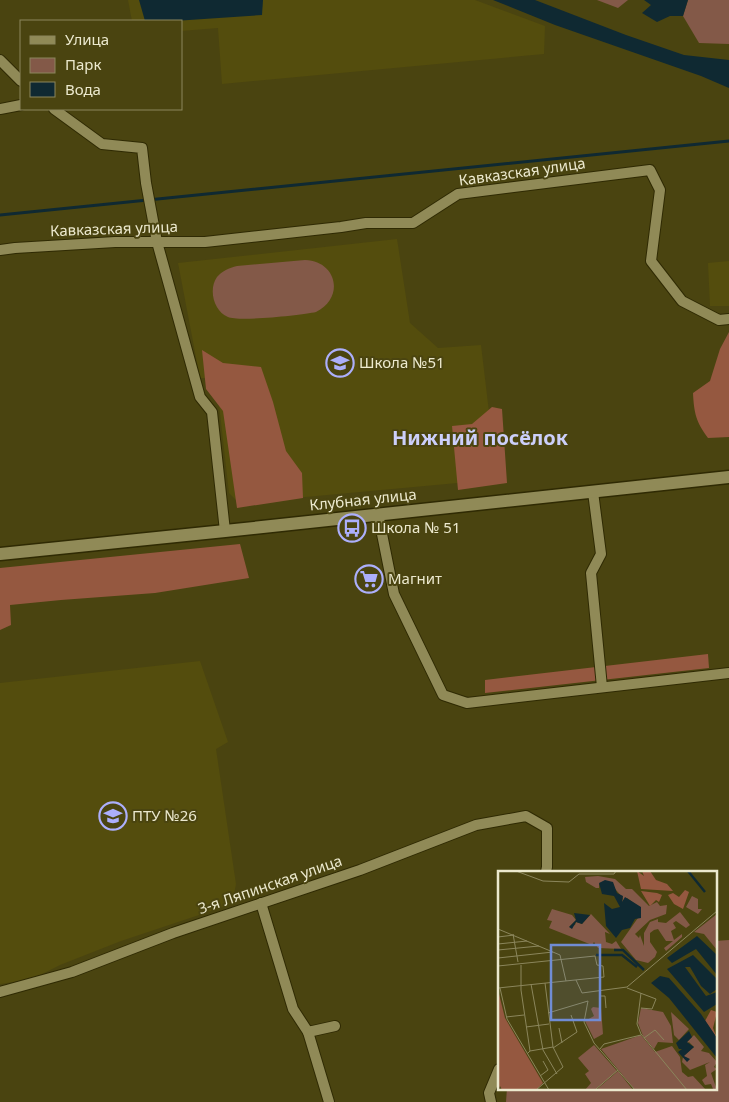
<svg xmlns="http://www.w3.org/2000/svg" width="729" height="1102" font-family="'Noto Sans',sans-serif">
  <style>
    .built { fill: #544d0d }
    .green { fill: #835948 }
    .forest { fill: #955840 }
    .water { fill: #0f2932 }
    .lines { fill: none; stroke-linecap: round; stroke-linejoin: round }
    .stream { stroke: #0f2932; stroke-width: 3 }
    .street-casing { stroke: #2f2a03; stroke-width: 12 }
    .secondary-casing { stroke: #2f2a03; stroke-width: 15 }
    .street { stroke: #908a57; stroke-width: 10 }
    .secondary { stroke: #908a57; stroke-width: 12 }
    .labels { text-anchor: middle; stroke-width: 4; stroke-linejoin: round; paint-order: stroke }
    .street-label { font-size: 15px; fill: #ece9ce; stroke: #4a4410 }
    .poi-label { font-size: 15px; fill: #ece9ce; stroke: #4a4410; text-anchor: start }
    .district-label { font-size: 20px; font-weight: bold; fill: #cccffa; stroke: #4a4410 }
    .inset-river { fill: none; stroke: #0f2932; stroke-width: 2.5 }
    .inset-road { fill: none; stroke: #8b865c; stroke-width: 1 }
    .view { fill: #708cd4; fill-opacity: 0.15; stroke: #708cd4; stroke-width: 2.5 }
    .inset-edge { fill: none; stroke: #ece9ce; stroke-width: 2.5 }
  </style>
  <rect width="100%" height="100%" fill="#4a4410"/>
  <g class="built">
    <polygon points="128,0 475,0 545,26 544,54 222,84 218,28 181,31 181,21 132,21"/>
    <polygon points="397,239 410,323 438,348 481,345 495,462 479,481 239,503 229,493 216,378 200,378 178,263"/>
    <polygon points="729,261 729,306 710,306 708,263"/>
    <polygon points="200,661 228,742 216,749 236,884 232,904 121,941 60,965 32,979 0,984 0,683"/>
  </g>
  <g class="green">
    <polygon points="597,0 628,0 618,8"/>
    <polygon points="688,0 729,0 729,44 699,43 683,16"/>
    <path d="M305,260C337,261 345,298 316,312C302,315 239,322 228,317C214,311 208,290 217,277C222,271 229,268 237,266Z"/>
    <polygon points="729,940 729,1102 506,1102 507,1088 715,1088 715,941"/>
  </g>
  <g class="forest">
    <path d="M729,332V437L708,438C696,422 694,413 693,393L710,381L720,349Z"/>
    <polygon points="202,350 223,363 261,367 273,402 286,451 302,473 303,498 237,508 223,411 206,389"/>
    <polygon points="492,407 502,409 507,483 458,490 452,426 472,424"/>
    <polygon points="240,544 249,578 155,593 61,600 10,605 11,625 0,630 0,568"/>
    <polygon points="708,654 709,668 485,693 485,680"/>
  </g>
  <g class="water">
    <polygon points="139,0 263,0 262,15 174,21 145,21"/>
    <polygon points="493,0 535,0 626,35 684,55 729,60 729,88 701,76 555,25"/>
    <polygon points="644,0 688,0 683,16 670,16 657,22 642,13 651,5"/>
  </g>
  <g class="lines">
    <polyline class="stream" points="0,215 729,141"/>
    <g class="street-casing">
      <g id="street">
        <polyline points="0,60 21,81"/>
        <polyline points="0,109 21,105"/>
        <polyline points="54,109 102,144 142,148 146,183 157,242 200,397 212,412 225,531"/>
        <polyline points="0,250 15,248 115,242 205,242 341,227 366,223 413,223 458,194 650,170 660,190 651,261 682,301 719,320 729,319"/>
        <polyline points="593,492 601,554 591,573 602,687"/>
        <polyline points="378,514 394,594 443,695 467,703 729,673"/>
        <polyline points="261,903 293,1009 308,1032 335,1026"/>
        <polyline points="0,992 72,972 173,933 360,870 476,825 526,816 547,828 547,867 546,872"/>
        <polyline points="308,1032 329,1102"/>
        <polyline points="491,1102 489,1093 499,1069"/>
      </g>
    </g>
    <g class="secondary-casing">
      <polyline id="secondary" points="0,554 225,531 729,477"/>
    </g>
    <use href="#street" class="street"/>
    <use href="#secondary" class="secondary"/>
  </g>
  <defs>
    <g id="school-ring" transform="scale(1.4375)"><circle r="9.5" fill="#4a4410" stroke="#acaffb" stroke-width="1.5"/><path d="M0-5L7-2L0 1L-7-2ZM-4 1L0 2.5L4 1V4Q0 6-4 4Z" fill="#acaffb"/></g>
    <g id="bus-ring" transform="scale(1.4375)"><circle r="9.5" fill="#4a4410" stroke="#acaffb" stroke-width="1.5"/><path d="M-5-6H5V4H4V6H2V4H-2V6H-4V4H-5ZM-3.5-4V0h7V-4ZM-3.5 1.2v1.5H-2V1.2ZM2 1.2v1.5H3.5V1.2Z" fill="#acaffb"/></g>
    <g id="supermarket-ring" transform="scale(1.4375)"><circle r="9.5" fill="#4a4410" stroke="#acaffb" stroke-width="1.5"/><path d="M-6-5.5h2.5l.6 2H6L4.5 2H-2.5L-4.4-4H-6ZM-1.5 3.2a1.3 1.3 0 1 0 .1 0ZM3 3.2a1.3 1.3 0 1 0 .1 0Z" fill="#acaffb"/></g>
    <g id="university-ring" transform="scale(1.4375)"><circle r="9.5" fill="#4a4410" stroke="#acaffb" stroke-width="1.5"/><path d="M0-5L7-2L0 1L-7-2ZM-4 1L0 2.5L4 1V4Q0 6-4 4Z" fill="#acaffb"/></g>
  </defs>
  <g fill-rule="evenodd">
    <use href="#school-ring" x="340" y="363"/>
    <use href="#bus-ring" x="352" y="528"/>
    <use href="#supermarket-ring" x="369" y="579"/>
    <use href="#university-ring" x="113" y="816"/>
  </g>
  <g class="labels">
    <g class="street-label">
      <text transform="translate(522 172) rotate(-8)" y="5">Кавказская улица</text>
      <text transform="translate(114 229) rotate(-2)" y="5">Кавказская улица</text>
      <text transform="translate(363 500) rotate(-6)" y="5">Клубная улица</text>
      <text transform="translate(270 885) rotate(-19)" y="5">3-я Ляпинская улица</text>
    </g>
    <g class="poi-label">
      <text x="359" y="368">Школа №51</text>
      <text x="371" y="533">Школа № 51</text>
      <text x="388" y="584">Магнит</text>
      <text x="132" y="821">ПТУ №26</text>
    </g>
    <g class="district-label">
      <text x="480" y="445">Нижний посёлок</text>
    </g>
  </g>
  <g transform="translate(498 871)">
    <rect width="219" height="219" fill="#4a4410"/>
    <path d="M100,5L117,8L128,18H134L151,35L159,31L162,35L169,34L168,43L152,49L137,63L141,67L142,64L146,75V62L152,51L160,48V51L168,52L182,41L192,54L188,57L178,50L175,52L178,57L173,60L176,69L184,63V66L168,80L166,77L175,70H168L160,58L156,59L152,62V71L159,81L157,86L150,92L138,89L123,71L142,44L140,35L129,27L124,31L125,27L111,11L101,13V17H98L88,11L87,6ZM194,25L200,28V38H204L200,43L188,36ZM54,38L74,44L78,49L71,56L77,54L78,51L84,53L93,43L112,63L107,61L108,71L114,73L118,70L123,78L100,77L96,71L94,74L51,57L54,50L49,49ZM219,43V79L206,63L196,61ZM95,136L103,137L105,163L96,168L87,150L96,145L93,138ZM143,137L165,141L173,155L175,172L160,171L156,178L145,165L140,152ZM173,141L191,158L181,169L176,164ZM143,164L157,181L174,175L182,186L184,201L190,206L195,205L208,219H137L103,178ZM196,164L206,176L203,180L211,182L219,191L216,196L219,198L213,202L219,219H212L215,218L213,213L207,214L204,209L209,205L207,194L212,191L192,199L184,191L185,186L191,190L185,185L196,176L191,171L184,176ZM96,174L119,200L97,219H87L93,212L87,203L91,200L80,187ZM120,200L135,219H98Z" fill="#835948"/>
    <path d="M139,0L146,5L144,0H152L158,9L169,13L175,20L143,18ZM187,19L191,21L185,38L176,33L170,24L175,22L181,26ZM143,20L159,22L164,24L161,31L158,29L152,35ZM0,119L7,147L45,212L38,219H4L2,215L0,219ZM213,139L219,141L215,157L219,167L207,150Z" fill="#955840"/>
    <path d="M107,9L115,11L119,22L125,25L124,31L127,26L143,36V47L137,48L132,57L124,59L118,67L108,55L106,32L114,38L122,36L116,25L104,23L101,12ZM76,42L92,44L84,53L78,51L74,58L71,56L78,49ZM199,65L219,84V104L198,78L174,92L169,87ZM195,84L219,108V118L212,123L203,115L192,96H187L208,125L219,121V133L206,141L169,98ZM162,105L171,107L203,143L219,167V187L171,127L153,112ZM191,160L194,166L189,171L196,176L186,185L192,188L189,191L180,181L184,178H181L178,172Z" fill="#0f2932"/>
    <path class="inset-river" d="M190,0L207,21M116,79H125L146,99M98,84H124L139,96"/>
    <path class="inset-road" d="M18,0L45,10L71,11L81,3H116L118,0M0,58L62,84L68,110M15,63L20,91M0,66L16,64M0,73L29,70M0,79L41,75M0,87L55,81M23,94V119L32,180L29,183M0,95L97,85L99,94L105,95L106,106M78,109L84,122L129,116L219,40M33,113L45,179L59,203M0,117L106,106M2,117L9,148L51,219M129,117L158,128L154,138L143,137M102,119V125H107L108,137M143,122L139,153L143,163L189,219M50,142L90,130L86,151L96,172L137,219M8,146L26,144M28,156L51,153M61,157L64,172M146,167L157,159L166,169M55,177L79,161L73,144M102,178L106,173L143,164M32,180L55,176M42,205L50,199L45,190M38,219L65,196L55,176L47,112M97,219L120,199"/>
    <path class="view" d="M53,74H102V149H53Z"/>
    <rect width="219" height="219" class="inset-edge"/>
  </g>
  <rect x="20" y="20" width="162" height="90" fill="#4a4410" stroke="#8b865c"/>
  <rect x="30" y="36" width="25" height="8" fill="#908a57" stroke="#8b865c"/>
  <text x="65" y="45" font-size="15" fill="#ece9ce">Улица</text>
  <rect x="30" y="58" width="25" height="15" fill="#835948" stroke="#8b865c"/>
  <text x="65" y="70" font-size="15" fill="#ece9ce">Парк</text>
  <rect x="30" y="82" width="25" height="15" fill="#0f2932" stroke="#8b865c"/>
  <text x="65" y="95" font-size="15" fill="#ece9ce">Вода</text>
</svg>
